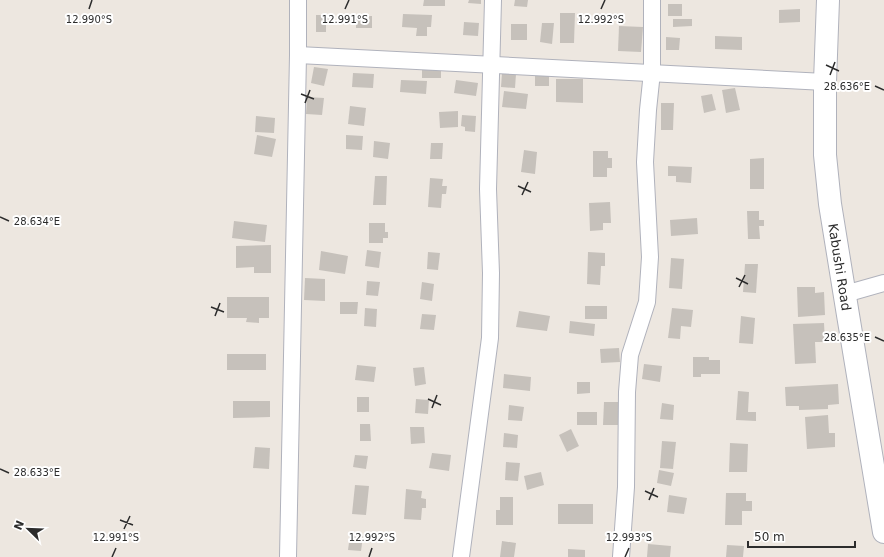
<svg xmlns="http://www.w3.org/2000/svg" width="884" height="557" font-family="'DejaVu Sans',sans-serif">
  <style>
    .building { fill: #c6c1bb }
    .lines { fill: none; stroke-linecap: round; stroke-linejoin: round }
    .street-casing { stroke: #b0b2bc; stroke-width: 18 }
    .secondary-casing { stroke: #b0b2bc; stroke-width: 24 }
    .street { stroke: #fff; stroke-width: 16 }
    .secondary { stroke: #fff; stroke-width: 22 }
    .ticks { fill: none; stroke: #2c2c2c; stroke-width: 1.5 }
    .labels { text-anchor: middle; stroke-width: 4; stroke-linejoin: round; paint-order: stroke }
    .street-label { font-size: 13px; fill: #2c2c2c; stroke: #fff }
    .ticks-label { font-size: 10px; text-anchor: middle; fill: #2c2c2c; stroke: #fff; stroke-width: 4; stroke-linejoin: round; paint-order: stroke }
  </style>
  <rect width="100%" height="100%" fill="#ede7e0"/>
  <g class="building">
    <polygon points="424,0 445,0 445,6 423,6"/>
    <polygon points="469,0 481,0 481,4 468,3"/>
    <polygon points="515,0 528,0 527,7 514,6"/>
    <rect x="668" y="4" width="14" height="12"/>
    <polygon points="800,9 800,22 779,23 779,10"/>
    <polygon points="560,13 575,13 574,43 560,43"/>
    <polygon points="403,14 432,15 431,27 427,27 427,36 416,36 417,28 402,27"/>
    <polygon points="316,15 334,15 333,25 326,25 326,32 316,32"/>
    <rect x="356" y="16" width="16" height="12"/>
    <polygon points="673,19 692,19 692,26 673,27"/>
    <polygon points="464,22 479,23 478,36 463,35"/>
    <polygon points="542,23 554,23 552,44 540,42"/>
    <rect x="511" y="24" width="16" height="16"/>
    <polygon points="619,26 643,27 641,52 618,51"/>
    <polygon points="715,36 742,37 742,50 715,49"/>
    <polygon points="666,37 680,38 679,50 666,50"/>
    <polygon points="314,67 328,69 324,86 311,83"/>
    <rect x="422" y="67" width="19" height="11"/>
    <polygon points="353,73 374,74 373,88 352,87"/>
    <polygon points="502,73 516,74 515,88 501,87"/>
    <rect x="535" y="73" width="14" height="13"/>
    <polygon points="556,79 583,79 583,103 556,102"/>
    <polygon points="401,80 427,81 426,94 400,92"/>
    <polygon points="456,80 478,83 476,96 454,93"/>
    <polygon points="735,88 740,110 726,113 722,90"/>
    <polygon points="504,91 528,94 526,109 502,107"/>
    <polygon points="712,94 716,110 704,113 701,96"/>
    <polygon points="307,97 324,98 322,115 306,114"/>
    <polygon points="661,103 674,103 673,130 661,130"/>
    <polygon points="350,106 366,108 364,126 348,124"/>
    <polygon points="458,111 458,127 440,128 439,112"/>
    <polygon points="462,115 476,116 475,132 465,131 465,127 461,126"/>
    <polygon points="256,116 275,118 274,133 255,132"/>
    <polygon points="257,135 276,139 272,157 254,154"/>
    <polygon points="346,135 363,136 362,150 346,149"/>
    <polygon points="374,141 390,143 388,159 373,157"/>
    <polygon points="431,143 443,143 442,159 430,159"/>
    <polygon points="524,150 537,152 535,174 521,172"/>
    <polygon points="593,151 608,151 608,158 612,158 612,168 607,168 607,177 593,177"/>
    <polygon points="764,158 764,189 750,189 750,159"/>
    <polygon points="668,166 692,167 691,183 676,182 676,176 668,176"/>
    <polygon points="375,176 387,176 386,205 373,205"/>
    <polygon points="430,178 443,179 442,186 447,186 446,194 442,194 441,208 428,207"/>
    <polygon points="610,202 611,223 603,223 603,230 590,231 589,203"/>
    <polygon points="747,211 759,211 759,220 764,220 764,226 759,226 760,239 748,239"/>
    <polygon points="697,218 698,234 671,236 670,220"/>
    <polygon points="234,221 267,225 265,242 232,238"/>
    <polygon points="369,223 385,223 385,232 388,232 388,238 383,238 383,243 369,243"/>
    <polygon points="271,245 271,273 254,273 254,267 236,268 236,246"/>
    <polygon points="367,250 381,252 379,268 365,266"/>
    <polygon points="321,251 348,256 345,274 319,270"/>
    <polygon points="428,252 440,253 438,270 427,269"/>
    <polygon points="588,252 605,253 605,266 601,266 600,285 587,284"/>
    <polygon points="671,258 684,259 682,289 669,288"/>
    <polygon points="745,264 758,264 756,293 743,292"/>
    <polygon points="305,278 325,279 325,301 304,300"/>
    <polygon points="367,281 380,282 378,296 366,295"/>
    <polygon points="422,282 434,284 432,301 420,299"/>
    <polygon points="797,287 815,287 815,293 824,292 825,315 798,317"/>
    <polygon points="227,297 269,297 269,318 259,318 259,323 246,322 247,318 227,318"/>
    <polygon points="340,302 358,302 357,314 340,314"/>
    <rect x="585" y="306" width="22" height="13"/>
    <polygon points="365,308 377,309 376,327 364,326"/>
    <polygon points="672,308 693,310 691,327 681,326 680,339 668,338"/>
    <polygon points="519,311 550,316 547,331 516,327"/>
    <polygon points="422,314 436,315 434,330 420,329"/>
    <polygon points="741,316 755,318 753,344 739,343"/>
    <polygon points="570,321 595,324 594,336 569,333"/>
    <polygon points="824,323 825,342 815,342 816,363 795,364 793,324"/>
    <polygon points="619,348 620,362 601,363 600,349"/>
    <rect x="227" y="354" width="39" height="16"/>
    <polygon points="693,357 709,357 709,360 720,360 720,374 701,374 701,377 693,377"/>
    <polygon points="644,364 662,366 660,382 642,379"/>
    <polygon points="357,365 376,367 374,382 355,380"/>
    <polygon points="424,367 426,384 415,386 413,368"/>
    <polygon points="504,374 531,377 530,391 503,388"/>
    <polygon points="577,382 590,382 590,393 577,394"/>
    <polygon points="838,384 839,404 828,405 828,409 799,410 799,406 786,406 785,387"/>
    <polygon points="738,391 749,392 748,412 756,412 756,421 736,420"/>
    <rect x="357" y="397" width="12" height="15"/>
    <polygon points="416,399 429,400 428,414 415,413"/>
    <polygon points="233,401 270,401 270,417 233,418"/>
    <polygon points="604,402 619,402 619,425 603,425"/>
    <polygon points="662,403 674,405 673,420 660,419"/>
    <polygon points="509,405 524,407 522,421 508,420"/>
    <rect x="577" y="412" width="20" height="13"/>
    <polygon points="828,415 829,433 835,433 835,447 807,449 805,417"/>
    <polygon points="360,424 370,424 371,441 360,441"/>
    <polygon points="410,427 424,427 425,443 411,444"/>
    <polygon points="571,429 579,446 567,452 559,435"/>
    <polygon points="504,433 518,435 517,448 503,447"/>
    <polygon points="662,441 676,442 673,469 660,468"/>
    <polygon points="730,443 748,444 747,472 729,472"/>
    <polygon points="255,447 270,448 269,469 253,468"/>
    <polygon points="432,453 451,455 449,471 429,468"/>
    <polygon points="355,455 368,456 366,469 353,467"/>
    <polygon points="506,462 520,463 518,481 505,480"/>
    <polygon points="659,470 674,473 671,486 657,483"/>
    <polygon points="541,472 544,485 527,490 524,476"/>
    <polygon points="355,485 369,486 366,515 352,514"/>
    <polygon points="406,489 422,491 421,498 426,499 426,508 422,508 421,520 404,519"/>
    <polygon points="726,493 746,493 746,501 752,501 752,511 742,511 742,525 725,525"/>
    <polygon points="669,495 687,498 684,514 667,512"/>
    <polygon points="500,497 513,497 513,525 496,525 496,510 500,510"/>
    <rect x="558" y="504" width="35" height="20"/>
    <polygon points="350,535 363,536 361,551 348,550"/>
    <polygon points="502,541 516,543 514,557 500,557"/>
    <polygon points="648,544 671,546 670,557 647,557"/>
    <polygon points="727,545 744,546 743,557 726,557"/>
    <polygon points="568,549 585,550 585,557 568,557"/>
  </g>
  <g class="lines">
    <g class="street-casing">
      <g id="street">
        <polyline points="298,55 825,82"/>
        <polyline points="845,294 884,283"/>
        <polyline points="288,557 298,55 298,0"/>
        <polyline points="461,557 490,338 491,273 488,189 493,0"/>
        <polyline points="621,557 626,487 627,392 630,355 647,302 650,257 645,162 648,110 652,72 652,0"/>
      </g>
    </g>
    <g class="secondary-casing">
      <polyline id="secondary" points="828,0 825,82 825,155 830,204 848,315 884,532"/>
    </g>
    <use href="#street" class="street"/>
    <use href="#secondary" class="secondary"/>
  </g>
  <path class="ticks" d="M89,9L92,0M345,9L349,0M601,9L605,0M826,65L839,71M830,75L835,62M875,86L884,90M301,94L314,99M305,103L310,90M518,186L531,192M522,195L528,182M0,217L9,221M736,278L748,284M739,287L745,275M211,307L224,312M215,316L220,303M875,337L884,341M428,399L441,405M432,408L437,395M0,469L9,473M645,491L658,497M649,500L654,488M120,520L133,525M124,529L130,516M112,557L116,548M369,557L372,548M625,557L629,548"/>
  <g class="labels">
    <g class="street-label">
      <text transform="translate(840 267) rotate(81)" y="5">Kabushi Road</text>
    </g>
  </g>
  <g class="ticks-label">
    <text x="89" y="23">12.990°S</text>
    <text x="345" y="23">12.991°S</text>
    <text x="601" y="23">12.992°S</text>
    <text x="847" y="90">28.636°E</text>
    <text x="37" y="225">28.634°E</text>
    <text x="847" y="341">28.635°E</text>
    <text x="37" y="476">28.633°E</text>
    <text x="116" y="541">12.991°S</text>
    <text x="372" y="541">12.992°S</text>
    <text x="629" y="541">12.993°S</text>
  </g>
  <g transform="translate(28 529) rotate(293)" stroke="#ffffff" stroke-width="3" paint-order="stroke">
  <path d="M0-3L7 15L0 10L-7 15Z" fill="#2c2c2c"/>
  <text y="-6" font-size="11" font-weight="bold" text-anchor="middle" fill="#2c2c2c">N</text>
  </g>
  <path d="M748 541v6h107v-6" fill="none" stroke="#2c2c2c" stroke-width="2"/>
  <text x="754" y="541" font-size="12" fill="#2c2c2c" stroke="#ffffff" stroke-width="3" paint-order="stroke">50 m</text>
</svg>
